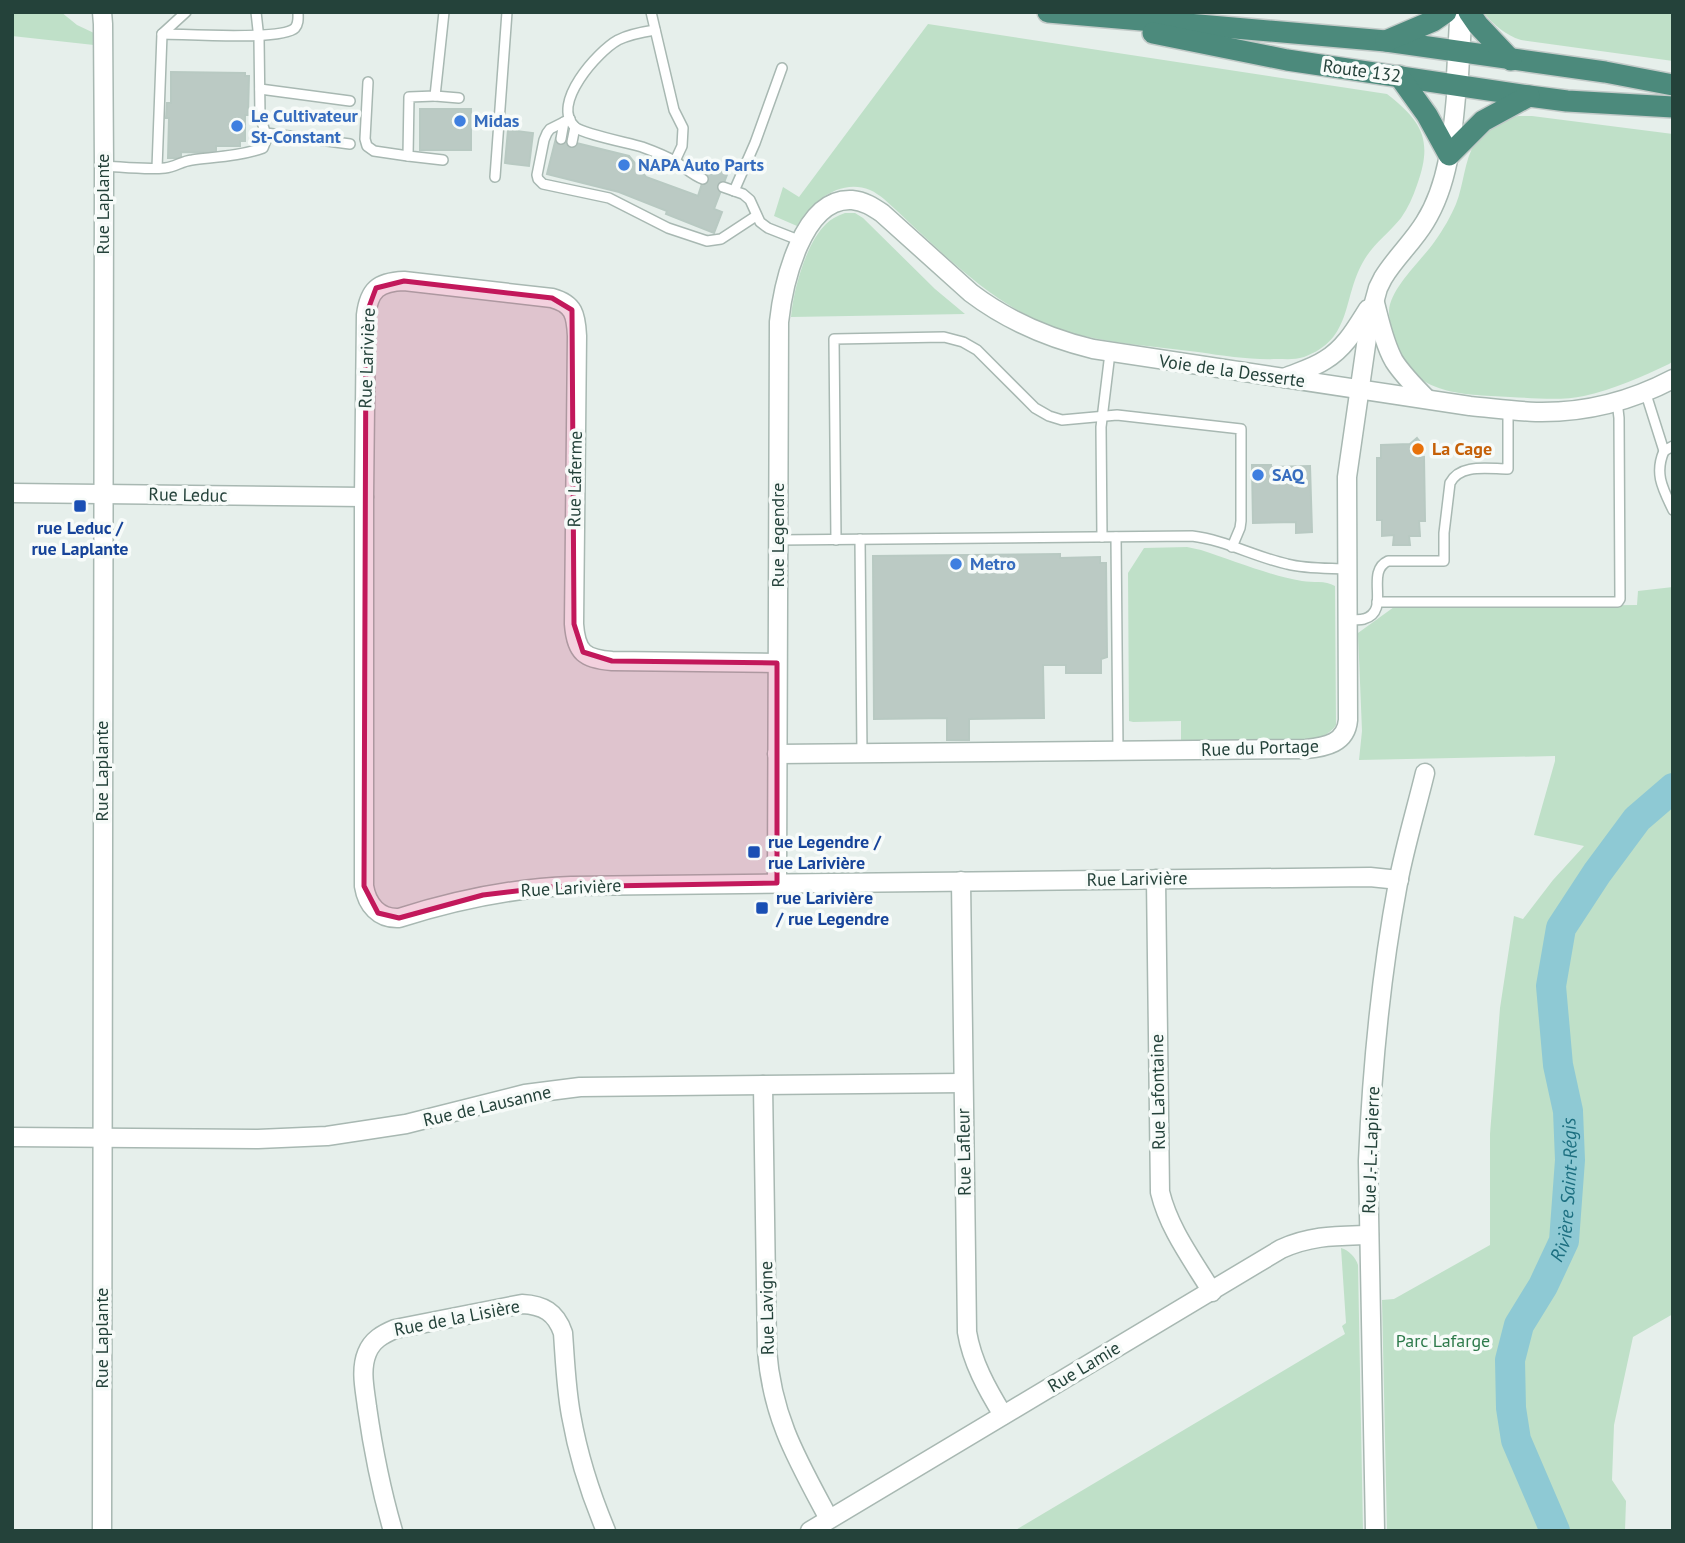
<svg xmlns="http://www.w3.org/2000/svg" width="1685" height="1543" font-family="'PT Sans',sans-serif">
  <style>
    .green { fill: #bfe0c8 }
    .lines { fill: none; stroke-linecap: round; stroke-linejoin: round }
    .river { stroke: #8ec9d4; stroke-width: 30 }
    .building { fill: #bbcac4; stroke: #b8c9c2; stroke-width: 2 }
    .service-casing { stroke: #a8b8b2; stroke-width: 12 }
    .minor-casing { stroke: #a8b8b2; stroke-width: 21 }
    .tertiary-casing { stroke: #a8b8b2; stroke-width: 24 }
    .trunk-casing { stroke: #c2cac8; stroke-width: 24 }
    .service { stroke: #fff; stroke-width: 9 }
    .minor { stroke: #fff; stroke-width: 18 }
    .tertiary { stroke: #fff; stroke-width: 21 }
    .trunk { stroke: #4c8a7c; stroke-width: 21 }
    .marked { fill: #c2185b; fill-opacity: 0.2; stroke: #c2185b; stroke-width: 5; stroke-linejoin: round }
    .shop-dot { fill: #3f7fe0; stroke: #f7fbf9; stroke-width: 2.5 }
    .food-dot { fill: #e8710a; stroke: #f7fbf9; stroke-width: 2.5 }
    .transit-dot { fill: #1a4fb4; stroke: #f7fbf9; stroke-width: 2.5 }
    .labels { text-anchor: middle; stroke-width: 7; stroke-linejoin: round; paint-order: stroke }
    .street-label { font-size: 18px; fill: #24423a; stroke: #f7fbf9 }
    .shop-label { font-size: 18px; font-weight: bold; fill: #366cbe; stroke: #f7fbf9; text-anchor: start }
    .food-label { font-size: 18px; font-weight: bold; fill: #c56008; stroke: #f7fbf9; text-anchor: start }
    .transit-label { font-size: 18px; font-weight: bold; fill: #164399; stroke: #f7fbf9; text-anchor: start }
    .park-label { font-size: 18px; fill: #2d7a4b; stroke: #f7fbf9 }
    .water-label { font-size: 19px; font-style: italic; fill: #1c6f80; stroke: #f7fbf9 }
  </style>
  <rect width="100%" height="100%" fill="#e6efeb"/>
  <g class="green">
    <polygon points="12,12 61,12 77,25 94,33 94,45 12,36"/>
    <path d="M1483,12H1673V61L1521,40C1505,35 1494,25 1483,12Z"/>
    <path d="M928,24L1387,94C1423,122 1433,141 1417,185C1413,197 1408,208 1401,218C1389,233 1372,245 1363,262C1342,299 1353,339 1304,357C1295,360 1286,359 1277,359C1251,360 1225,356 1198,352C1153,346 1106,344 1062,330C992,308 937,247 884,199C880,196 875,192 870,190C840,178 811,202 797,226L774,216L783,187L799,197Z"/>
    <path d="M1519,116H1532L1673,134V361L1669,364C1642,377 1614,389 1584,396C1562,401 1533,398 1510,397C1460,394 1409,396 1394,337C1392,329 1389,320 1389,311C1390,288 1422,260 1435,241C1443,230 1451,216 1456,204C1464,184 1464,161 1475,143C1484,128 1503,118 1519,116Z"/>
    <path d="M845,213H855L863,218L935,289L965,314L791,317C793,291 806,243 826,224C831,219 837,216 845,213Z"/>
    <path d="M1187,547L1201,550C1232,560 1271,576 1302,581C1313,583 1325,580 1335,586L1336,725C1330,734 1319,739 1308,740L1181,741V721L1133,722L1129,721L1128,573L1144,548Z"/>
    <polygon points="1673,587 1673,1314 1633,1337 1614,1425 1612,1480 1626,1501 1625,1531 1387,1531 1382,1300 1394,1299 1490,1245 1490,1134 1500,1008 1514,916 1523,919 1553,880 1584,846 1534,835 1555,761 1555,756 1359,760 1362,731 1358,633 1394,607 1637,605 1638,591"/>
    <path d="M1341,1248C1349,1250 1356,1258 1358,1265L1363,1531H1014L1345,1334L1342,1326L1346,1323Z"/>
  </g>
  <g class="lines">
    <path class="river" id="s1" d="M1555,1531L1516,1440L1511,1408L1510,1360L1519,1325L1543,1286L1564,1241L1570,1160L1568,1111L1558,1065L1551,986L1561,928L1597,873L1637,819L1673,788"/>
  </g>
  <g class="building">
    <polygon points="171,72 245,73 245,76 249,76 248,115 245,115 245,141 240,141 240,146 216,146 216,153 181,152 181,158 168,158 169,118 166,118 167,103 171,103"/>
    <rect x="420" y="109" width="51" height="41"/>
    <polygon points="508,130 533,133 529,166 505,163"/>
    <polygon points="556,138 629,156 646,177 698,196 708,165 728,172 714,209 722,212 714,233 666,214 667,211 619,192 547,174"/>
    <polygon points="1417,438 1425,448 1419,454 1419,458 1424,457 1425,521 1419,521 1420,536 1409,536 1410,545 1393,545 1394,535 1382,536 1382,520 1377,520 1377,458 1381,458 1381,445 1410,444"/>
    <polygon points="1252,465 1271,465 1271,467 1310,466 1312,532 1296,533 1296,522 1253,523"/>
    <polygon points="1060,554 1060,558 1100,557 1100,563 1106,563 1107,657 1101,659 1101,673 1066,673 1066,665 1043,665 1044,718 969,719 969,740 947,740 947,718 874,719 873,556"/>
  </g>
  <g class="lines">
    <g class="service-casing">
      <g id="service">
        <polyline points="651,12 674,110 683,128 682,146 675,161"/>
        <path d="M655,30C642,32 630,34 618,40C598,51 550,104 575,127C583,134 629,143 642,147C653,151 666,156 676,162C686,168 692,175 703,179"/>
        <path d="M162,34C184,34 282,41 295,28C299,23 298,18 298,12"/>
        <polyline points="368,82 365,139 367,146 374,151 408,156"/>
        <polyline points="260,89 350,101"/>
        <polyline points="435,96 459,98"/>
        <polyline points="570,119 550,129 547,133 544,140 537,175 538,179 543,184 609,198 668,228 707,241 721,239 756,216"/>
        <polyline points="266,133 350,144"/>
        <polyline points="561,139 564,122"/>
        <polyline points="572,142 575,127"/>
        <polyline points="443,160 408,156 409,97 435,96 444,12"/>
        <path d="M104,166C123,167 145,170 165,168C175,167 182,161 192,160C215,157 241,156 263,148L267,138L260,116L259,39L256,12"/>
        <polyline points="157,168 162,34 186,12"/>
        <polyline points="495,177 507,12"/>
        <polyline points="723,187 743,194 750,200 760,222 768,228 801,241"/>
        <polyline points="734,191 755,143 782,68"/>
        <polyline points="1645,391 1664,451 1673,446"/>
        <path d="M1664,451C1654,474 1663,489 1673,510"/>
        <polyline points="1102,537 1101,427 1110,353"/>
        <polyline points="1116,537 1118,751"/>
        <polyline points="860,539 862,754"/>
        <path d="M778,540L1192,536C1225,540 1255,557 1287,564C1306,569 1327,568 1347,569"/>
        <polyline points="836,540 834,339 944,337 963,342 977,350 1035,408 1049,416 1062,420 1117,415 1241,429 1241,521 1240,528 1232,547"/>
        <polyline points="1377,602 1618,602 1620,599 1619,418 1617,401"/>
        <path d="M1347,620C1353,620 1359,620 1364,619C1392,611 1364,572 1388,561H1444V533L1450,483C1460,463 1489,469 1508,469V409"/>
      </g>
    </g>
    <g class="minor-casing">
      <g id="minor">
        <polyline points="102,12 103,24 104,166 102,1531"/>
        <path d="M1375,303C1380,322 1384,343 1394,361C1403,375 1415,387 1427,399"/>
        <path d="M1284,378C1298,372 1313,368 1325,360C1345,348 1356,328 1368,309"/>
        <polyline points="12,493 364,497"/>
        <path d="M777,663L612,661C585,659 576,653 574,624L577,336C576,315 574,304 552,298L404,281C378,282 369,290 366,315L364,497V886C367,905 379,919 399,918C456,900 512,888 571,886L1370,877L1399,880"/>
        <path d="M777,754L1306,749C1326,747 1346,743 1348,720L1347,477L1370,317L1378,288L1383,278C1395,258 1413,242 1425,222C1450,182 1453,130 1457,85"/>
        <path d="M1156,879L1160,1192C1169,1229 1192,1259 1212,1292"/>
        <path d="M961,881L967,1332C972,1362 987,1389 1003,1415"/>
        <path d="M777,883L779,322C783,285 802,197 852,200C864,201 873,207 882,213L971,293C1008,321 1048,338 1093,349L1470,406C1492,408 1514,411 1536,412C1583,413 1631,401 1673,379"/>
        <path d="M763,1085L767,1350C772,1418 798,1461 829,1519"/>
        <polyline points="12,1137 258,1139 327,1136 406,1124 525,1094 580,1087 963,1083"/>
        <path d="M393,1531C381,1490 373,1449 367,1407C365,1390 360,1370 367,1353C372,1340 383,1334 395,1329L522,1304C543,1305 556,1312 563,1333C565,1360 566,1388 571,1415C578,1455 590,1493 606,1531"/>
        <path d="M810,1531L1281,1249C1312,1235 1337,1236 1369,1235"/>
        <path d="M1375,1531L1368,1161C1372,1068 1381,974 1398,883C1405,846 1416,810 1425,773"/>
      </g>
    </g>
    <g class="tertiary-casing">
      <polyline id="tertiary" points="1457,85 1461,12"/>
    </g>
    <g class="trunk-casing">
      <g id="trunk">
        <polyline points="1048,12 1386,41 1605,72 1673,85"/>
        <polyline points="1469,12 1478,25 1511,60"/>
        <polyline points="1153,33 1287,60 1529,96 1567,101 1673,107"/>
        <polyline points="1386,41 1433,21 1446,12"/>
        <polyline points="1399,76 1427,115 1449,155 1483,121 1529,96"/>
      </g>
    </g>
    <use href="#service" class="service"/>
    <use href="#minor" class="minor"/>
    <use href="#tertiary" class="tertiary"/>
    <use href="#trunk" class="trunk"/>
  </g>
  <path class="marked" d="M404,281L552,298L572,310L574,624L583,652L612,661L777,663V883L550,887L483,895L399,918L378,913L364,886L366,315L376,288Z"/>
  <g class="shop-dot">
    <circle cx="460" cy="121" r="7"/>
    <circle cx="237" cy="126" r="7"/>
    <circle cx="624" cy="165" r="7"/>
    <circle cx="1258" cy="475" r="7"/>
    <circle cx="956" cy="564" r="7"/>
  </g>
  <circle class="food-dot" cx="1418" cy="449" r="7"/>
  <g class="transit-dot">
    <rect x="73" y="499" width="14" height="14" rx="3.5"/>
    <rect x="747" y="845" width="14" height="14" rx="3.5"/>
    <rect x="755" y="901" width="14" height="14" rx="3.5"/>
  </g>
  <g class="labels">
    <g class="street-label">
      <text transform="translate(1362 71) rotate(8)" y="6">Route 132</text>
      <text transform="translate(103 204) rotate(-90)" y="6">Rue Laplante</text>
      <text transform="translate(367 358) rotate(-88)" y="6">Rue Larivière</text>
      <text transform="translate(1232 371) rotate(8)" y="6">Voie de la Desserte</text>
      <text transform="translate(575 479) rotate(-89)" y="6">Rue Laferme</text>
      <text transform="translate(188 495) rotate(1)" y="6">Rue Leduc</text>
      <text transform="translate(778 535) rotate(-90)" y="6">Rue Legendre</text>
      <text transform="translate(1260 748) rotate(-2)" y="6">Rue du Portage</text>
      <text transform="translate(102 771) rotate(-90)" y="6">Rue Laplante</text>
      <text transform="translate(1137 879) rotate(-1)" y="6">Rue Larivière</text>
      <text transform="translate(571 888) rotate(-3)" y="6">Rue Larivière</text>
      <text transform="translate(1158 1092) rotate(-91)" y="6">Rue Lafontaine</text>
      <text transform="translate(487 1106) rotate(-13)" y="6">Rue de Lausanne</text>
      <text transform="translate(1371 1150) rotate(-88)" y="6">Rue J.-L.-Lapierre</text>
      <text transform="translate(964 1152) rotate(-91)" y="6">Rue Lafleur</text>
      <text transform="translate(767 1308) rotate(-91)" y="6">Rue Lavigne</text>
      <text transform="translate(457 1318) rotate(-11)" y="6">Rue de la Lisière</text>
      <text transform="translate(102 1338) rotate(-90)" y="6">Rue Laplante</text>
      <text transform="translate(1084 1367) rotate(-31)" y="6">Rue Lamie</text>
    </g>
    <g class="shop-label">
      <text x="251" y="122">Le Cultivateur<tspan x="251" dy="21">St-Constant</tspan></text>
      <text x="474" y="127">Midas</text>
      <text x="638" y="171">NAPA Auto Parts</text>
      <text x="1272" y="481">SAQ</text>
      <text x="970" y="570">Metro</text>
    </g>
    <g class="food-label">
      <text x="1432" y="455">La Cage</text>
    </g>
    <g class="transit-label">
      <text x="80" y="534" text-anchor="middle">rue Leduc /<tspan x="80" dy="21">rue Laplante</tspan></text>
      <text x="768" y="848">rue Legendre /<tspan x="768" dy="21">rue Larivière</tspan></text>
      <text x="776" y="904">rue Larivière<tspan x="776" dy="21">/ rue Legendre</tspan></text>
    </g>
    <g class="park-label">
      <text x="1443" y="1347">Parc Lafarge</text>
    </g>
    <g class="water-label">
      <text dy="7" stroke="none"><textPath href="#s1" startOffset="362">Rivière Saint-Régis</textPath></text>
    </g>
  </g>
  <rect width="1685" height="1543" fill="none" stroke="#24423a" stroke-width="28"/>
</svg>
